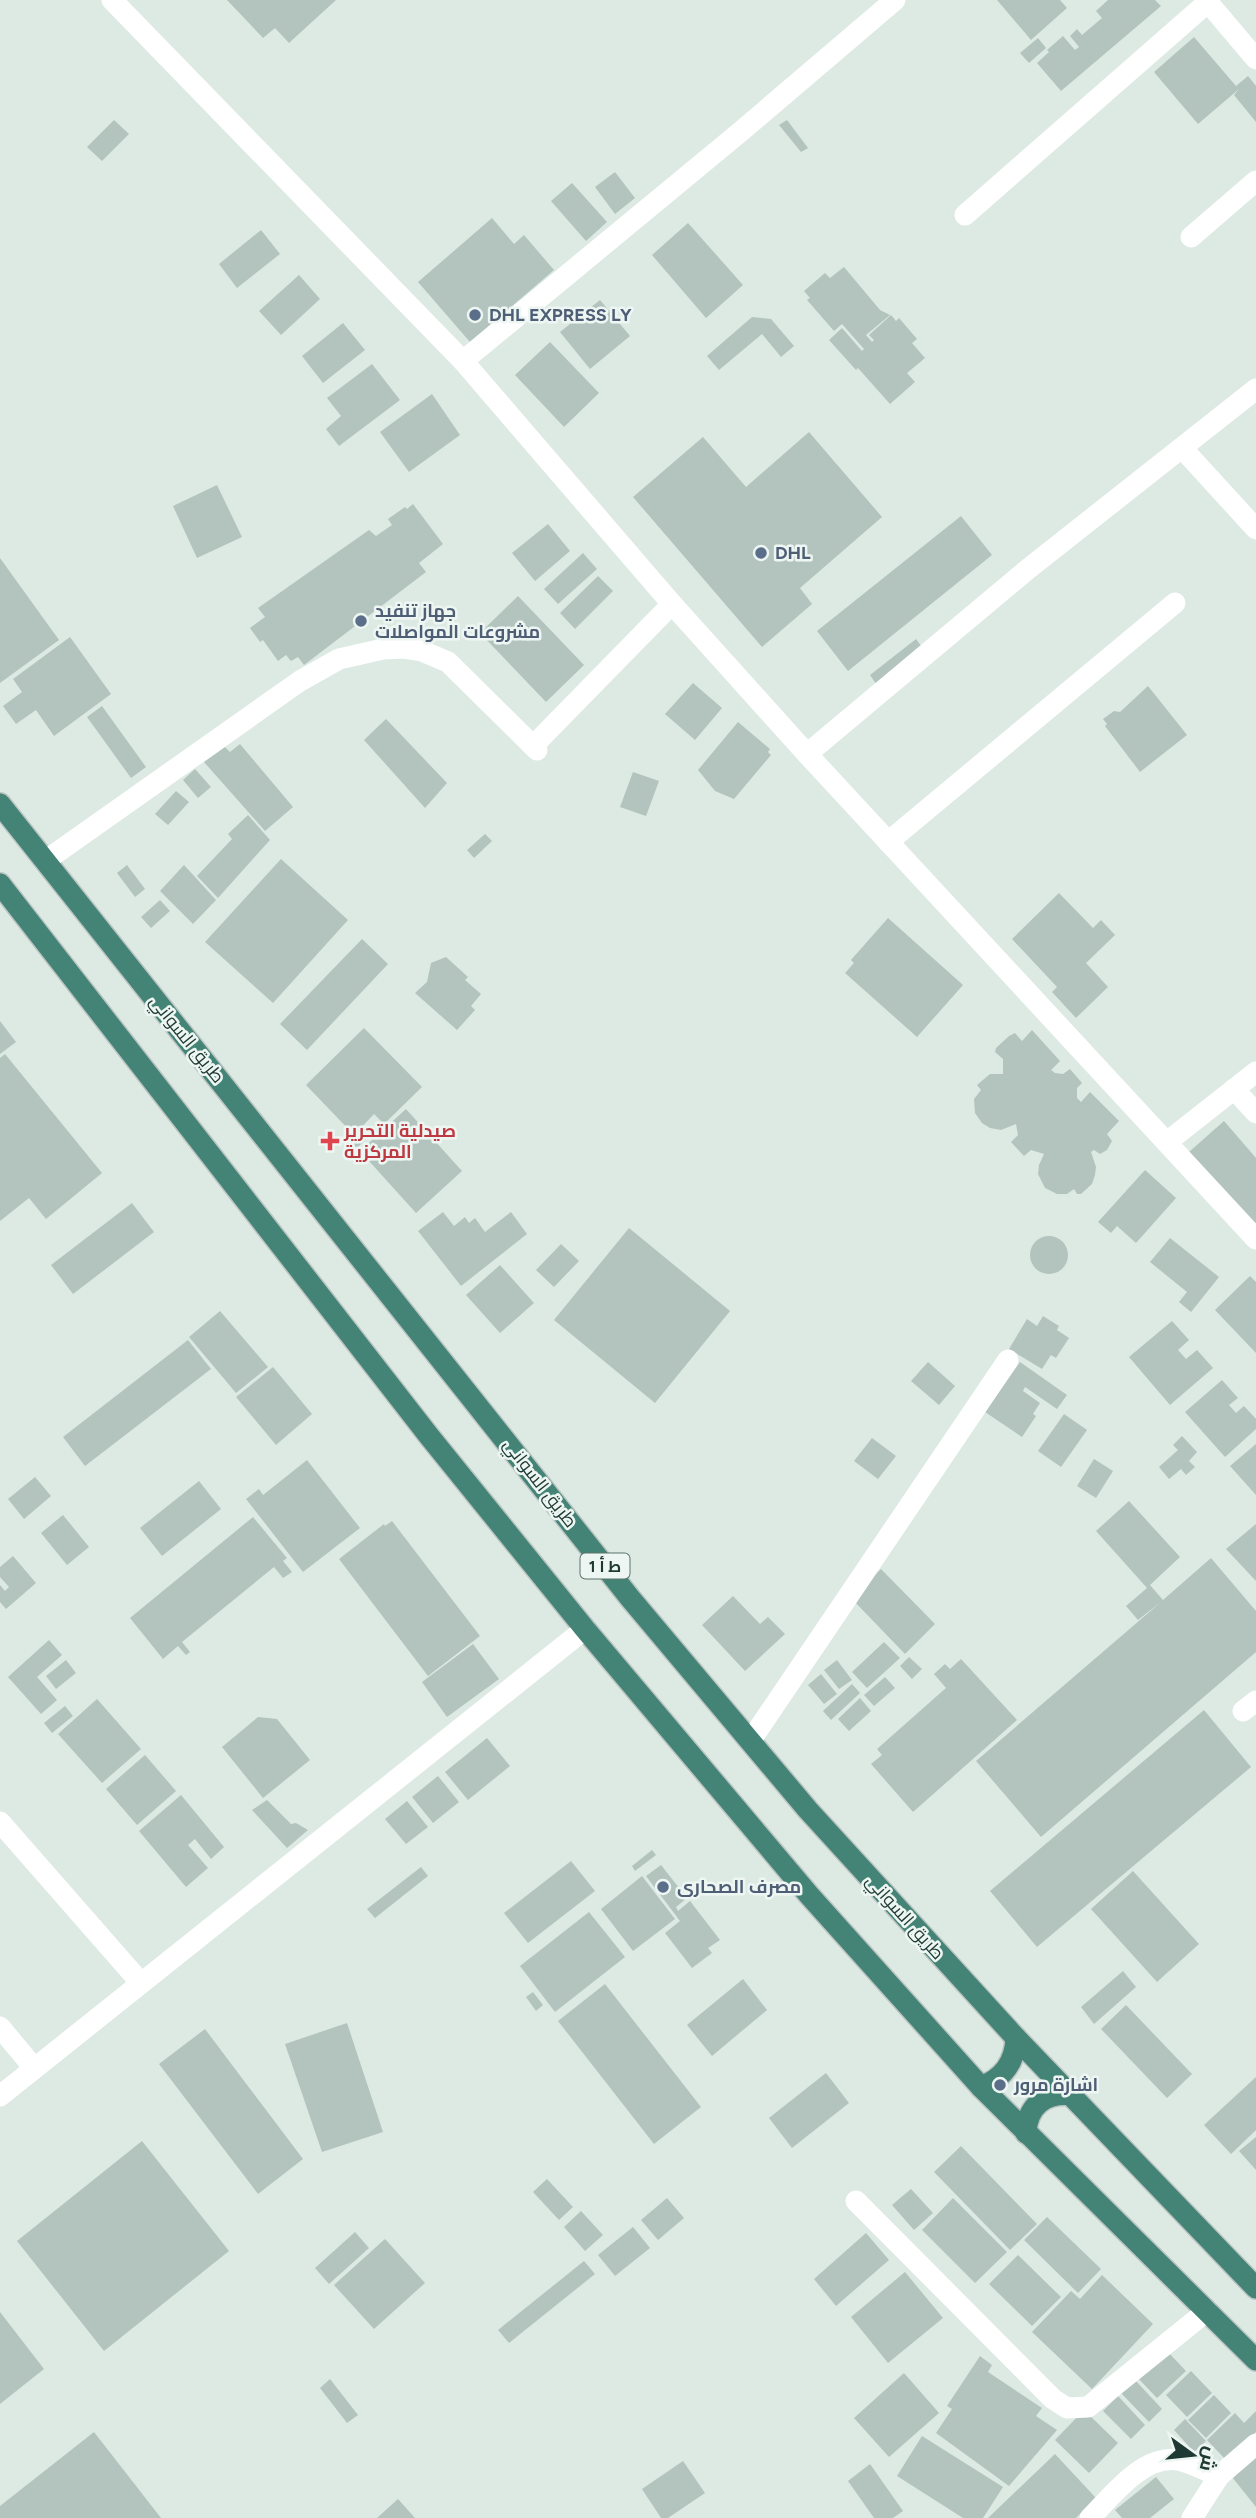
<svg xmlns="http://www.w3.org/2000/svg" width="1256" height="2518" font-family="Figtree,Cairo,sans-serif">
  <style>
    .building { fill: #b2c4bd }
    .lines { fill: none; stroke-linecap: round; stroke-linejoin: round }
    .trunk-casing { stroke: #bcc4c2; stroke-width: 24 }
    .minor { stroke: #fff; stroke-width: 21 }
    .trunk { stroke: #448476; stroke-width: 21 }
    .service-dot { fill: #5c6f8a; stroke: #edf6f2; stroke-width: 2.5 }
    .health-dot { fill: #e0444e; stroke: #edf6f2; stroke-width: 2.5 }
    .labels { text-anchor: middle; stroke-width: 5; stroke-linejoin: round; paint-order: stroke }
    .shield { fill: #edf6f2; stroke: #5c726c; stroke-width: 2 }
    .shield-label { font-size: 16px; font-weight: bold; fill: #1e3932 }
    .service-label { font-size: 18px; font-weight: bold; fill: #4e5e75; stroke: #edf6f2; text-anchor: start }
    .street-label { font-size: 18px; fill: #1e3932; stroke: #edf6f2 }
    .health-label { font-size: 18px; font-weight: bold; fill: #be3a42; stroke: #edf6f2; text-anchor: start }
  </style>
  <rect width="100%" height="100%" fill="#ddeae4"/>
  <g class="building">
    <polygon points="227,0 336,0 289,43 275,28 263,38"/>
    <polygon points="997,0 1060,0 1067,8 1031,40"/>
    <polygon points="1108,0 1155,0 1161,6 1061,91 1037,63 1049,52 1047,50 1063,36 1075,50 1079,47 1070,36 1077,29 1082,35 1102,18 1096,11"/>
    <polygon points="1194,37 1236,86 1248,76 1256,86 1256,122 1234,95 1239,89 1198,124 1154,72"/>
    <polygon points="1038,38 1046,48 1029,63 1020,53"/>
    <polygon points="114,120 129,134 102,161 87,147"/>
    <polygon points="787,120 808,148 801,152 779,125"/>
    <polygon points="615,172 635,198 615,214 595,187"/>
    <polygon points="572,183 607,222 586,241 551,201"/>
    <polygon points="492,218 514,244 524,235 554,270 470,342 418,282"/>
    <polygon points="688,223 743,285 706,318 652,255"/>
    <polygon points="261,230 280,254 237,288 219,264"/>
    <polygon points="844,267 880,310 890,315 866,335 872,342 874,340 869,335 891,315 896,321 899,318 917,339 912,343 925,358 907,373 915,382 890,404 858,368 856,370 829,340 842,328 862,351 864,349 842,324 834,331 807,300 810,298 804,291 825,273 830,278"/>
    <polygon points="299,275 320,299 281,335 259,311"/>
    <polygon points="600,300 630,336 590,369 560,332"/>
    <polygon points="752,317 771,319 794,346 781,357 762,334 719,370 707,356"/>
    <polygon points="343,323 365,350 323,383 302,356"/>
    <polygon points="550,342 599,393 564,427 515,375"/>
    <polygon points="372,364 400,400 339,446 326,429 341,416 327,398"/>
    <polygon points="432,394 460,435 409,472 380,432"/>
    <polygon points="809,432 882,517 800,588 812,604 762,647 633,497 703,437 746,487"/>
    <polygon points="217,485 242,537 197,558 173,506"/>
    <polygon points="413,504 443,544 419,563 426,572 304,665 298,657 291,661 286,655 278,661 263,640 260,642 250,628 265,617 258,608 369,530 376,536 392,525 388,519 405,507 407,509"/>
    <polygon points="961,516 992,555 848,671 817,631"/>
    <polygon points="548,524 570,551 535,581 512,553"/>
    <polygon points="583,553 597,569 558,604 544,589"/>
    <polygon points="0,558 59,640 0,683"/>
    <polygon points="598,576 613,591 575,629 560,613"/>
    <polygon points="518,596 584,665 546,702 480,633"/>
    <polygon points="70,637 111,694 54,736 36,710 16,724 3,706 22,692 13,679"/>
    <polygon points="916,639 922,647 877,685 870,675"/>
    <polygon points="693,683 722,708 695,740 665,714"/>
    <polygon points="1148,686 1187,735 1140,772 1105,726 1107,724 1103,719 1114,711 1120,712"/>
    <polygon points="102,706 146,767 131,778 87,717"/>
    <polygon points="386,719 447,783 425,808 364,740"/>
    <polygon points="738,722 770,749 768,752 771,755 734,799 715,791 698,770"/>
    <polygon points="240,744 293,807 265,831 204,762 225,747 230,752"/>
    <polygon points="195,769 211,787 198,798 183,780"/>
    <polygon points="633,772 659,781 646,816 620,807"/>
    <polygon points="176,791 189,802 168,825 155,814"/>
    <polygon points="248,815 270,840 218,898 197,876 232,839 228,834"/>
    <polygon points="485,834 492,841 474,858 467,850"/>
    <polygon points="281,859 348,920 273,1003 205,942"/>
    <polygon points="127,865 145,889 135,897 117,873"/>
    <polygon points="184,865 216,900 193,924 160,891"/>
    <polygon points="1059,893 1093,928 1101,920 1115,935 1086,963 1108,987 1076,1018 1052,992 1057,987 1012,939"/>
    <polygon points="160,900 170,911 151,928 141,917"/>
    <polygon points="888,918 963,985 917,1037 845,973 854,963 851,960"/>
    <polygon points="362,939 388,964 307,1050 280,1024"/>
    <polygon points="446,957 468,977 465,980 481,994 471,1006 475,1010 457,1030 415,993 427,982 431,963"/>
    <polygon points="0,1021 16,1042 0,1054"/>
    <polygon points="364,1028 422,1087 384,1124 374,1114 354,1135 306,1085"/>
    <polygon points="1032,1030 1060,1061 1051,1070 1055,1073 1063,1074 1070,1069 1082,1083 1077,1088 1077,1098 1081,1102 1090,1092 1119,1121 1107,1134 1112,1141 1107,1150 1100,1154 1094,1150 1091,1152 1096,1167 1095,1175 1092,1184 1081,1194 1077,1194 1074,1189 1067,1194 1057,1194 1045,1188 1038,1174 1039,1165 1044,1154 1031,1150 1024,1156 1011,1142 1018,1135 1016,1124 1001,1130 990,1128 982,1123 975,1113 974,1099 981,1090 977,1085 990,1074 1003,1074 1003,1059 995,1052 996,1048 1009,1036 1015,1033 1022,1041"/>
    <polygon points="5,1054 102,1173 46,1219 29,1198 0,1221 0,1058"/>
    <polygon points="406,1109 462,1171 416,1213 360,1151"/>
    <polygon points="1224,1121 1256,1158 1256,1228 1189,1152"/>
    <polygon points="370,1125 375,1130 357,1148 352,1143"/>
    <polygon points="1145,1170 1176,1198 1136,1243 1117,1226 1111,1233 1098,1222"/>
    <polygon points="132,1203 154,1232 73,1294 51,1265"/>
    <polygon points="443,1212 454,1226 465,1217 469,1223 475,1218 485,1232 511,1212 527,1234 461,1286 418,1231"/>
    <polygon points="629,1228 730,1311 655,1403 554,1320"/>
    <circle cx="1049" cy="1255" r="19"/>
    <polygon points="1170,1238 1219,1277 1191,1312 1179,1302 1187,1292 1150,1262"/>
    <polygon points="561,1244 579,1261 554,1287 536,1270"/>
    <polygon points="500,1265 534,1303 500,1333 466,1295"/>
    <polygon points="1250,1276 1256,1282 1256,1353 1215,1310"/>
    <polygon points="220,1311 268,1367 236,1393 189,1337"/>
    <polygon points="1043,1316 1059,1326 1057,1330 1069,1338 1056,1358 1051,1355 1042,1369 1009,1349 1027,1319 1037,1326"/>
    <polygon points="1172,1321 1189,1340 1178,1350 1186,1359 1197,1350 1213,1368 1170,1405 1129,1357"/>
    <polygon points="188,1340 211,1369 85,1466 63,1437"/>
    <polygon points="928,1362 955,1386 939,1405 911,1381"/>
    <polygon points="1020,1362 1067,1395 1057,1409 1025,1387 1023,1391 1040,1403 1033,1414 1036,1416 1022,1437 985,1412"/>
    <polygon points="273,1367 312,1414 276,1445 236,1397"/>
    <polygon points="1222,1380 1238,1398 1229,1405 1236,1413 1244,1406 1256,1419 1256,1429 1225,1457 1185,1412"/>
    <polygon points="1064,1414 1087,1430 1061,1467 1038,1451"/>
    <polygon points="1182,1436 1197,1452 1189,1461 1195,1467 1186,1475 1181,1469 1169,1479 1159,1467 1178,1450 1173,1445"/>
    <polygon points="872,1438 896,1456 878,1479 854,1461"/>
    <polygon points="1256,1444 1256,1495 1230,1466"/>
    <polygon points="1094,1459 1113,1471 1096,1498 1077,1486"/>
    <polygon points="307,1460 360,1528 303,1572 246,1499 259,1489 263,1495"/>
    <polygon points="35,1477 51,1496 24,1519 8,1499"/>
    <polygon points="199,1481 221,1509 162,1556 140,1528"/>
    <polygon points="1129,1501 1180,1557 1150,1585 1163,1600 1211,1558 1256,1611 1256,1652 1041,1837 976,1761 1161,1602 1138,1620 1126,1606 1147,1588 1096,1531"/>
    <polygon points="63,1515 89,1547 67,1565 41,1533"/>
    <polygon points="253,1517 287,1558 283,1561 292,1572 283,1578 274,1567 182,1642 190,1652 186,1655 178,1646 163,1659 130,1618"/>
    <polygon points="392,1521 480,1636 428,1676 339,1559 384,1524 385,1526"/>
    <polygon points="1256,1524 1256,1581 1226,1549"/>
    <polygon points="13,1556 36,1583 6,1609 0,1602 0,1585 5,1591 9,1587 0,1577 0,1567"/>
    <polygon points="881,1569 935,1624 905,1654 851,1598"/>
    <polygon points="733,1596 760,1624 768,1617 785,1634 745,1671 702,1625"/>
    <polygon points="49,1640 62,1655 37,1677 57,1700 41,1714 8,1677"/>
    <polygon points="884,1642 900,1658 867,1688 852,1672"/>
    <polygon points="473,1644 499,1679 447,1717 422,1682"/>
    <polygon points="909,1657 922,1669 912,1679 900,1666"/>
    <polygon points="961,1659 1017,1720 913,1812 871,1764 882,1755 877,1749 946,1688 934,1674 945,1664 950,1669"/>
    <polygon points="66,1660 76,1673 56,1689 46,1676"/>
    <polygon points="837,1660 852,1680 839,1689 824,1670"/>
    <polygon points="821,1674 837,1694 824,1704 808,1685"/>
    <polygon points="885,1677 895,1688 874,1706 864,1695"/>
    <polygon points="852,1684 860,1693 831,1720 823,1711"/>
    <polygon points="860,1698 871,1711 849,1731 838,1719"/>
    <polygon points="97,1699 141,1749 102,1783 58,1734"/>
    <polygon points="65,1706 73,1716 52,1733 44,1723"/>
    <polygon points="1204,1710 1251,1767 1037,1947 990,1891"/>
    <polygon points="258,1717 277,1719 310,1760 263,1798 222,1747"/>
    <polygon points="487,1738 510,1766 468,1800 445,1772"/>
    <polygon points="145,1755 176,1791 137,1825 106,1789"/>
    <polygon points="438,1776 459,1802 433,1823 412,1797"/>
    <polygon points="181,1795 224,1847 211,1859 195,1839 188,1845 208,1868 186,1887 139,1831"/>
    <polygon points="267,1800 291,1824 296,1823 308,1830 287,1848 252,1810"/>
    <polygon points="407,1801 428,1827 406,1844 385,1819"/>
    <polygon points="652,1850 656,1855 635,1871 632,1866"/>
    <polygon points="571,1861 595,1891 528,1943 504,1913"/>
    <polygon points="661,1865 687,1898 676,1907 678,1911 690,1901 720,1940 708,1948 712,1953 692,1968 665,1933 680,1921 646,1876"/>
    <polygon points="421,1867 428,1876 375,1918 367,1909"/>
    <polygon points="1133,1871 1199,1944 1157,1982 1091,1909"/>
    <polygon points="642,1876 675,1919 633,1951 601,1909"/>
    <polygon points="589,1912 625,1957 555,2012 520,1966"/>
    <polygon points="1123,1971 1136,1987 1094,2024 1081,2007"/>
    <polygon points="743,1979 767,2010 712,2056 687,2025"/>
    <polygon points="605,1984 701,2107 654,2144 558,2021"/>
    <polygon points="533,1992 543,2005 536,2011 526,1997"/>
    <polygon points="1126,2005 1192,2074 1167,2098 1101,2029"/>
    <polygon points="347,2023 383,2132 322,2152 285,2044"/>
    <polygon points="205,2029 303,2159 258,2194 159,2064"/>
    <polygon points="826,2073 849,2103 792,2148 769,2118"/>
    <polygon points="1256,2077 1256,2130 1231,2154 1204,2125"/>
    <polygon points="1256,2137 1256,2170 1239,2151"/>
    <polygon points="142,2141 229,2251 104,2351 17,2241"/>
    <polygon points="961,2146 1037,2224 1010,2250 934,2172"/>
    <polygon points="547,2179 573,2207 559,2220 533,2192"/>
    <polygon points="911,2189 933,2213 914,2230 892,2205"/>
    <polygon points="667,2198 684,2218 658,2240 641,2220"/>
    <polygon points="953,2198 1007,2252 975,2283 922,2230"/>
    <polygon points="581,2211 603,2235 585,2251 564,2227"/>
    <polygon points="1047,2217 1101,2269 1078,2293 1024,2240"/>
    <polygon points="633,2227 650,2248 615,2276 598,2255"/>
    <polygon points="355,2232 369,2248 329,2284 315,2268"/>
    <polygon points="866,2233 889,2260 836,2306 814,2279"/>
    <polygon points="385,2239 425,2283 374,2329 334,2285"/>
    <polygon points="1018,2255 1061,2297 1032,2326 989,2284"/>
    <polygon points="584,2261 595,2274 509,2343 498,2330"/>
    <polygon points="905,2272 943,2318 888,2363 851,2317"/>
    <polygon points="1102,2275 1153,2324 1092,2389 1032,2332 1071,2291 1080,2299"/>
    <polygon points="0,2312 44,2369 0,2404"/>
    <polygon points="1165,2349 1186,2371 1157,2398 1136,2376"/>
    <polygon points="980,2356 992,2365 988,2372 1042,2408 1036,2416 1057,2430 1009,2486 936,2433 952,2409 947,2406"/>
    <polygon points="1191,2371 1212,2393 1187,2417 1166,2395"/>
    <polygon points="904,2373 939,2413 889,2457 854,2418"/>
    <polygon points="330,2379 358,2415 347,2423 320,2388"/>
    <polygon points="1135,2380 1162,2409 1149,2422 1121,2393"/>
    <polygon points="1214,2395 1231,2413 1206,2438 1188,2420"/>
    <polygon points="1118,2396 1145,2425 1131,2439 1103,2411"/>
    <polygon points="1084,2410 1118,2443 1089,2473 1055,2440"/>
    <polygon points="1256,2411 1256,2432 1227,2461 1207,2440 1235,2413 1244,2423"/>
    <polygon points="1185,2419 1206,2441 1194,2452 1174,2430"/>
    <polygon points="94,2432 161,2518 0,2518 0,2506"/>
    <polygon points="922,2436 1003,2487 983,2518 963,2518 897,2476"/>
    <polygon points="1055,2454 1096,2498 1076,2518 988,2518"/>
    <polygon points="1256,2457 1256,2507 1232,2477"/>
    <polygon points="683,2461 705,2493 668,2518 661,2518 642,2489"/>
    <polygon points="870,2464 903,2511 893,2518 874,2518 848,2481"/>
    <polygon points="1156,2477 1174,2499 1150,2518 1122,2518 1115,2510"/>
    <polygon points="398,2499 415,2518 377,2518"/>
  </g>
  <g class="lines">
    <g class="trunk-casing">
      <g id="trunk">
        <polyline points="0,804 630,1598 808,1810 1016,2038 1256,2288"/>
        <polyline points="0,884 429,1436 585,1629 809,1895 981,2087 1256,2360"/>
        <path d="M981,2087C1003,2078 1015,2063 1016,2038"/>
        <path d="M1026,2133C1027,2106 1045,2092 1072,2095"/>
      </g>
    </g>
    <g class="minor">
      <polyline points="112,0 463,361 672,604 807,754 1256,1239"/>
      <polyline points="1206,0 1256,59"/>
      <polyline points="965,215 1208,2"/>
      <polyline points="1191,237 1256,181"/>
      <polyline points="463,361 739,133 895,0"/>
      <polyline points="1182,448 1256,529"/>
      <polyline points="533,746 672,604"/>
      <polyline points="807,754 1028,569 1256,389"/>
      <polyline points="888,842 1175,603"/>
      <polyline points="45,861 300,681 339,659 383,649 403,648 422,651 448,662 537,750"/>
      <polyline points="1234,1089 1256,1113"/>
      <polyline points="1167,1142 1256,1072"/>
      <polyline points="1243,1711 1256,1701"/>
      <polyline points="751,1740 1008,1360"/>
      <polyline points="0,1822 141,1983"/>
      <polyline points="0,2027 34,2068"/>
      <polyline points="0,2096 585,1629"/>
      <polyline points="856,2201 1053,2399 1067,2408 1088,2407 1207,2311"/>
      <path d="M1090,2518C1112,2496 1143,2454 1178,2460C1192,2463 1206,2471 1219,2476"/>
      <polyline points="1192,2518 1219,2476 1256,2444"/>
    </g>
    <use href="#trunk" class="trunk"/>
  </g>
  <g class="service-dot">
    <circle cx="475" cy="315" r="7"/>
    <circle cx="761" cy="553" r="7"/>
    <circle cx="361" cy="621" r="7"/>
    <circle cx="663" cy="1887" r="7"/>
    <circle cx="1000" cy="2085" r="7"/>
  </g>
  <path class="health-dot" d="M326.5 1130.5h7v7h7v7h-7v7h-7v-7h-7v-7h7z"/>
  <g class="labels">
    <rect class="shield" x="580.5" y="1553.5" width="49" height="25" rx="5"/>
    <g class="shield-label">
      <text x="605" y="1572">ط أ 1</text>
    </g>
    <g class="service-label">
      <text x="489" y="321">DHL EXPRESS LY</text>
      <text x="775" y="559">DHL</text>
      <text x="375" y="617">جهاز تنفيد<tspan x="375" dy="21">مشروعات المواصلات</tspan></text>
      <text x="677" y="1893">مصرف الصحارى</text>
      <text x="1014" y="2091">اشارة مرور</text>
    </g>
    <g class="street-label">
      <text transform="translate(187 1039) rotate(51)" y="6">طريق السواني</text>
      <text transform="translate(540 1483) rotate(52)" y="6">طريق السواني</text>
      <text transform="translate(905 1917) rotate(48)" y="6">طريق السواني</text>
    </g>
    <g class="health-label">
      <text x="344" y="1137">صيدلية التحرير<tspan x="344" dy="21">المركزية</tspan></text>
    </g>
  </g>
  <g transform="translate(1193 2455) rotate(105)" stroke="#edf6f2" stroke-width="5" paint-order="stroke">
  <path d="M0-5L12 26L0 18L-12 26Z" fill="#1e3932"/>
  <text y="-10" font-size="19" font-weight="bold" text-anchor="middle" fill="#1e3932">ش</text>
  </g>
</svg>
